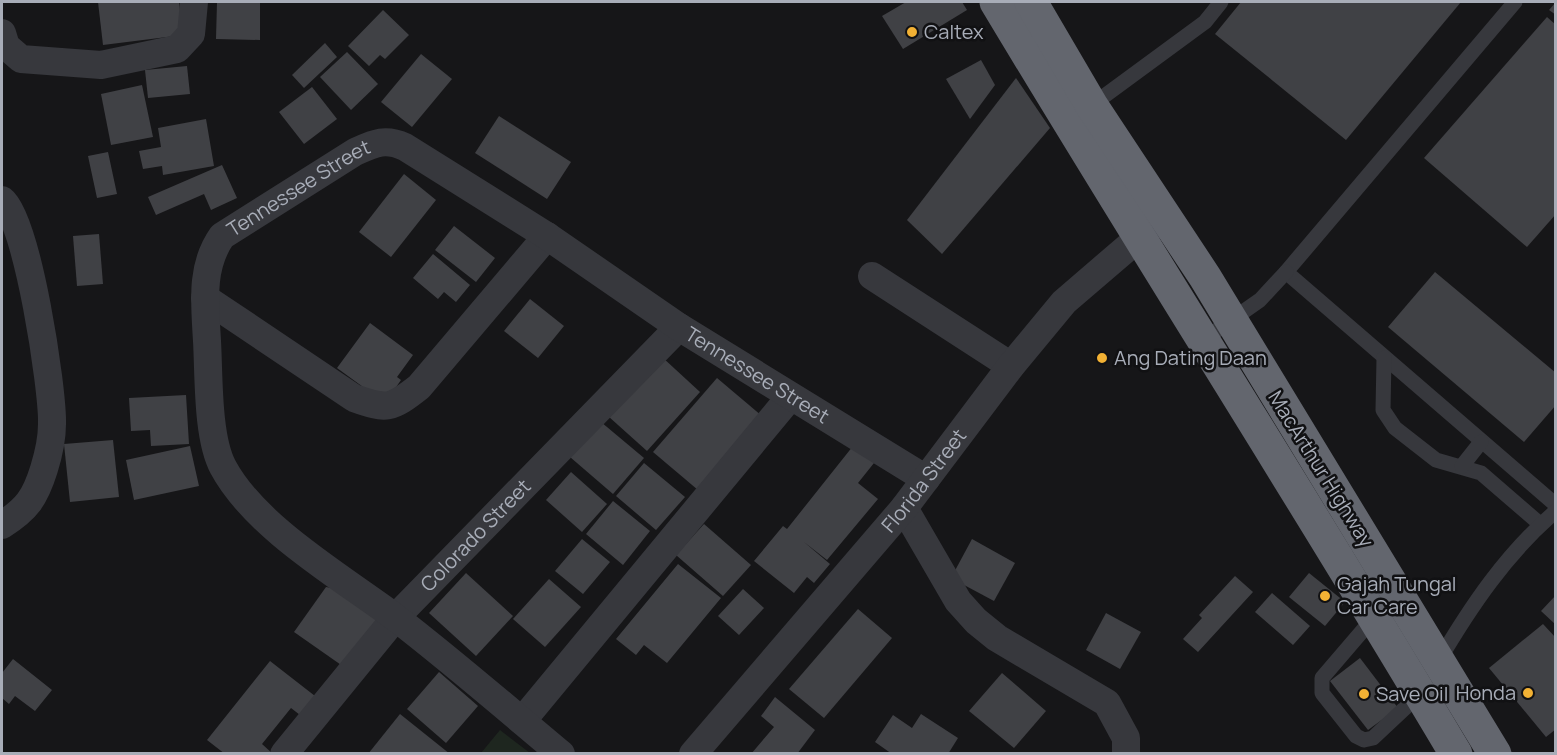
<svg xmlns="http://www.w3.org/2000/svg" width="1557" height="755" font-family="Manrope,sans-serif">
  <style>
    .green { fill: #1e261f }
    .building { fill: #404145 }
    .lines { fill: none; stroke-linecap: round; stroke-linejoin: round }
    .lane { stroke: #37383d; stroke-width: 15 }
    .street { stroke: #37383d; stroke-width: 28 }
    .highway { stroke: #63666e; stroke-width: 33 }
    .poi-dot { fill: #f2b134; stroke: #111113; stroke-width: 2 }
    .labels { text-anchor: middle; stroke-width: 5; stroke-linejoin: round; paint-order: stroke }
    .poi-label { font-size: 20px; fill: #a8adb8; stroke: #111113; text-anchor: start }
    .street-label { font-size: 20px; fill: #a8adb8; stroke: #111113 }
  </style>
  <rect width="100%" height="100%" fill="#161618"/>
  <polygon class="green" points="500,730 530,753 481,753"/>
  <g class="building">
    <polygon points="98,2 179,2 183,35 103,45"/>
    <polygon points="217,2 260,2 260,40 216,39"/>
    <polygon points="906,2 962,2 967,10 903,49 882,16"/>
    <polygon points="1241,2 1461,2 1346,140 1215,34"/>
    <polygon points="1556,2 1556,15 1549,10"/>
    <polygon points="383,10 409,35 385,59 380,55 369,66 348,46"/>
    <polygon points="1547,17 1556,25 1556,214 1527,247 1424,158"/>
    <polygon points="325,43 337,57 304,88 292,75"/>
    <polygon points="347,52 378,84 351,110 320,77"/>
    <polygon points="421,54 452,79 412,127 381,102"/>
    <polygon points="981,60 995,85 970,119 946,79"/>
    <polygon points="187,66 190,94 148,98 145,70"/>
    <polygon points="1016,78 1050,128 942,254 907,220"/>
    <polygon points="142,85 153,137 111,145 101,94"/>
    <polygon points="312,87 337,119 304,144 279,112"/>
    <polygon points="499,116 571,162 547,199 475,153"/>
    <polygon points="206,119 214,166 163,175 162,166 143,169 139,151 161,147 158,128"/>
    <polygon points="108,152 117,194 97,198 88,156"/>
    <polygon points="222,165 237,198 211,210 204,194 156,215 148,197"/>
    <polygon points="404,174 436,200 391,257 359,232"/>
    <polygon points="454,226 495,258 476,282 435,250"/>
    <polygon points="99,234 103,284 77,286 73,236"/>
    <polygon points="433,254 470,285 456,302 444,292 438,299 413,278"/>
    <polygon points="1435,272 1556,373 1556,405 1524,442 1388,327"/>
    <polygon points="530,299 564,326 538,358 504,331"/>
    <polygon points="370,323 413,355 397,377 401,380 385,403 337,368"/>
    <polygon points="662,357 700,392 647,451 608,416"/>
    <polygon points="717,378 762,416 698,490 653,452"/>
    <polygon points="186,395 189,444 151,446 150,430 131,431 129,398"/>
    <polygon points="601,422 644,458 613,494 570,457"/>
    <polygon points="113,440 119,497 70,502 64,444"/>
    <polygon points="190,446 199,486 134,500 126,460"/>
    <polygon points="853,446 874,463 858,483 878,499 827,560 804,542 830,564 814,583 807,577 794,593 754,561 783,526 787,529"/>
    <polygon points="644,463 685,497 656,530 616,496"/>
    <polygon points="571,472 607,504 582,532 546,500"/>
    <polygon points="613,501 650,531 623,565 586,534"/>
    <polygon points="704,524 751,565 723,596 676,555"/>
    <polygon points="582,539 610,562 583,594 555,571"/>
    <polygon points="972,539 1015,563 994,601 951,578"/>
    <polygon points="678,564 721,598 667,663 644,645 636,655 616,639"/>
    <polygon points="466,573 513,616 476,656 429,613"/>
    <polygon points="1309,573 1345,602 1325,626 1289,597"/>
    <polygon points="1235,576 1253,592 1198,652 1183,639 1202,618 1199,615"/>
    <polygon points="549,579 581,607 545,647 513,619"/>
    <polygon points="326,587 342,590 380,617 344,667 294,632"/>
    <polygon points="743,589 764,608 739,635 718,616"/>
    <polygon points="1272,593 1310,626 1293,645 1255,612"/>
    <polygon points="1556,595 1556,625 1541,611"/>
    <polygon points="858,609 892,638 824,718 789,689"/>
    <polygon points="1106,613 1141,632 1120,669 1086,650"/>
    <polygon points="1543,624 1556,638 1556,729 1546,737 1489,668"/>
    <polygon points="1360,658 1398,708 1368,730 1330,681"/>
    <polygon points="13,659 52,690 35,711 15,696 9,704 2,698 2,673"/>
    <polygon points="270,661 315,696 300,715 291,708 262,744 273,754 225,754 207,740"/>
    <polygon points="439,672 478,706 446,743 407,709"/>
    <polygon points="1002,673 1046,711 1014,748 969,711"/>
    <polygon points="775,697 815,730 797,754 751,754 774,727 761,716"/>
    <polygon points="400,714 450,754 368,754"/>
    <polygon points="921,714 958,738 948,754 892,754 875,742 893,715 912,728"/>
  </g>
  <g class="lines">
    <g class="lane">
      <polyline points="1515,2 1286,272 1556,505"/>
      <polyline points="1088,108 1205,22 1221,2"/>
      <polyline points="1203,340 1260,300 1286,272"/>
      <polyline points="1384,358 1383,410 1395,428 1436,460 1481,473 1540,524"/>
      <polyline points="1462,466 1481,442"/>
      <polyline points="1376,615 1322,678 1322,693 1356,736 1364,740 1373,738 1421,693"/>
      <path d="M1438,662C1471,606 1506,554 1556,511"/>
    </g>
    <g class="street">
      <polyline points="2,33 6,46 21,59 101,65 177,49 191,34 194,2"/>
      <path d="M2,200C27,218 53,389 52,424C52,438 48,456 44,469C35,498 27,509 2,525"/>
      <polyline points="872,276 1011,366"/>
      <path d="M205,298L354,398C387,410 391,409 419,387L547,236"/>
      <polyline points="904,508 958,601 976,621 997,638 1107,703 1126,738 1126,754"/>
      <polyline points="522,721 790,397"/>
      <path id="s1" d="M284,754L395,618L679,327"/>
      <path id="s2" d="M561,754C506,708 452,661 396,618C341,577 255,527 223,467C207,437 209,375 207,341C205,304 200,267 222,236L355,152C375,143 385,138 405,147L547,236L679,327L926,479"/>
      <path id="s3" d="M693,754L904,508L1011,366L1064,302L1156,223"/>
    </g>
    <g class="highway">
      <path d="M996,2C1147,254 1306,501 1456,754"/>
      <polyline points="1031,2 1092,106 1205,277 1495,754"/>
    </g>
  </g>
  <g class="poi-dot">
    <circle cx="912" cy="32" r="6"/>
    <circle cx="1102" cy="358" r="6"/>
    <circle cx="1325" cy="596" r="6"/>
    <circle cx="1528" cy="693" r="6"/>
    <circle cx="1364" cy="694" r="6"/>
  </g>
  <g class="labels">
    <g class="poi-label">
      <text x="924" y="39">Caltex</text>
      <text x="1114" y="365">Ang Dating Daan</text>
      <text x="1337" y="591">Gajah Tungal<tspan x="1337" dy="23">Car Care</tspan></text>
      <text x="1516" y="700" text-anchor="end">Honda</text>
      <text x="1376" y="701">Save Oil</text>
    </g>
    <g class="street-label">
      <text dy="7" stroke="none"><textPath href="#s2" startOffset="772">Tennessee Street</textPath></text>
      <text dy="7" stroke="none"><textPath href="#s2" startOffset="1311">Tennessee Street</textPath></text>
      <text transform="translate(1321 469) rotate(58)" y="7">MacArthur Highway</text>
      <text dy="7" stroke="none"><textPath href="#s3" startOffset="358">Florida Street</textPath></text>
      <text dy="7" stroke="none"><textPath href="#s1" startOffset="291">Colorado Street</textPath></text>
    </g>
  </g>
  <rect width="1557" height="755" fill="none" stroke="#a8adb8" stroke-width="6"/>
</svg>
